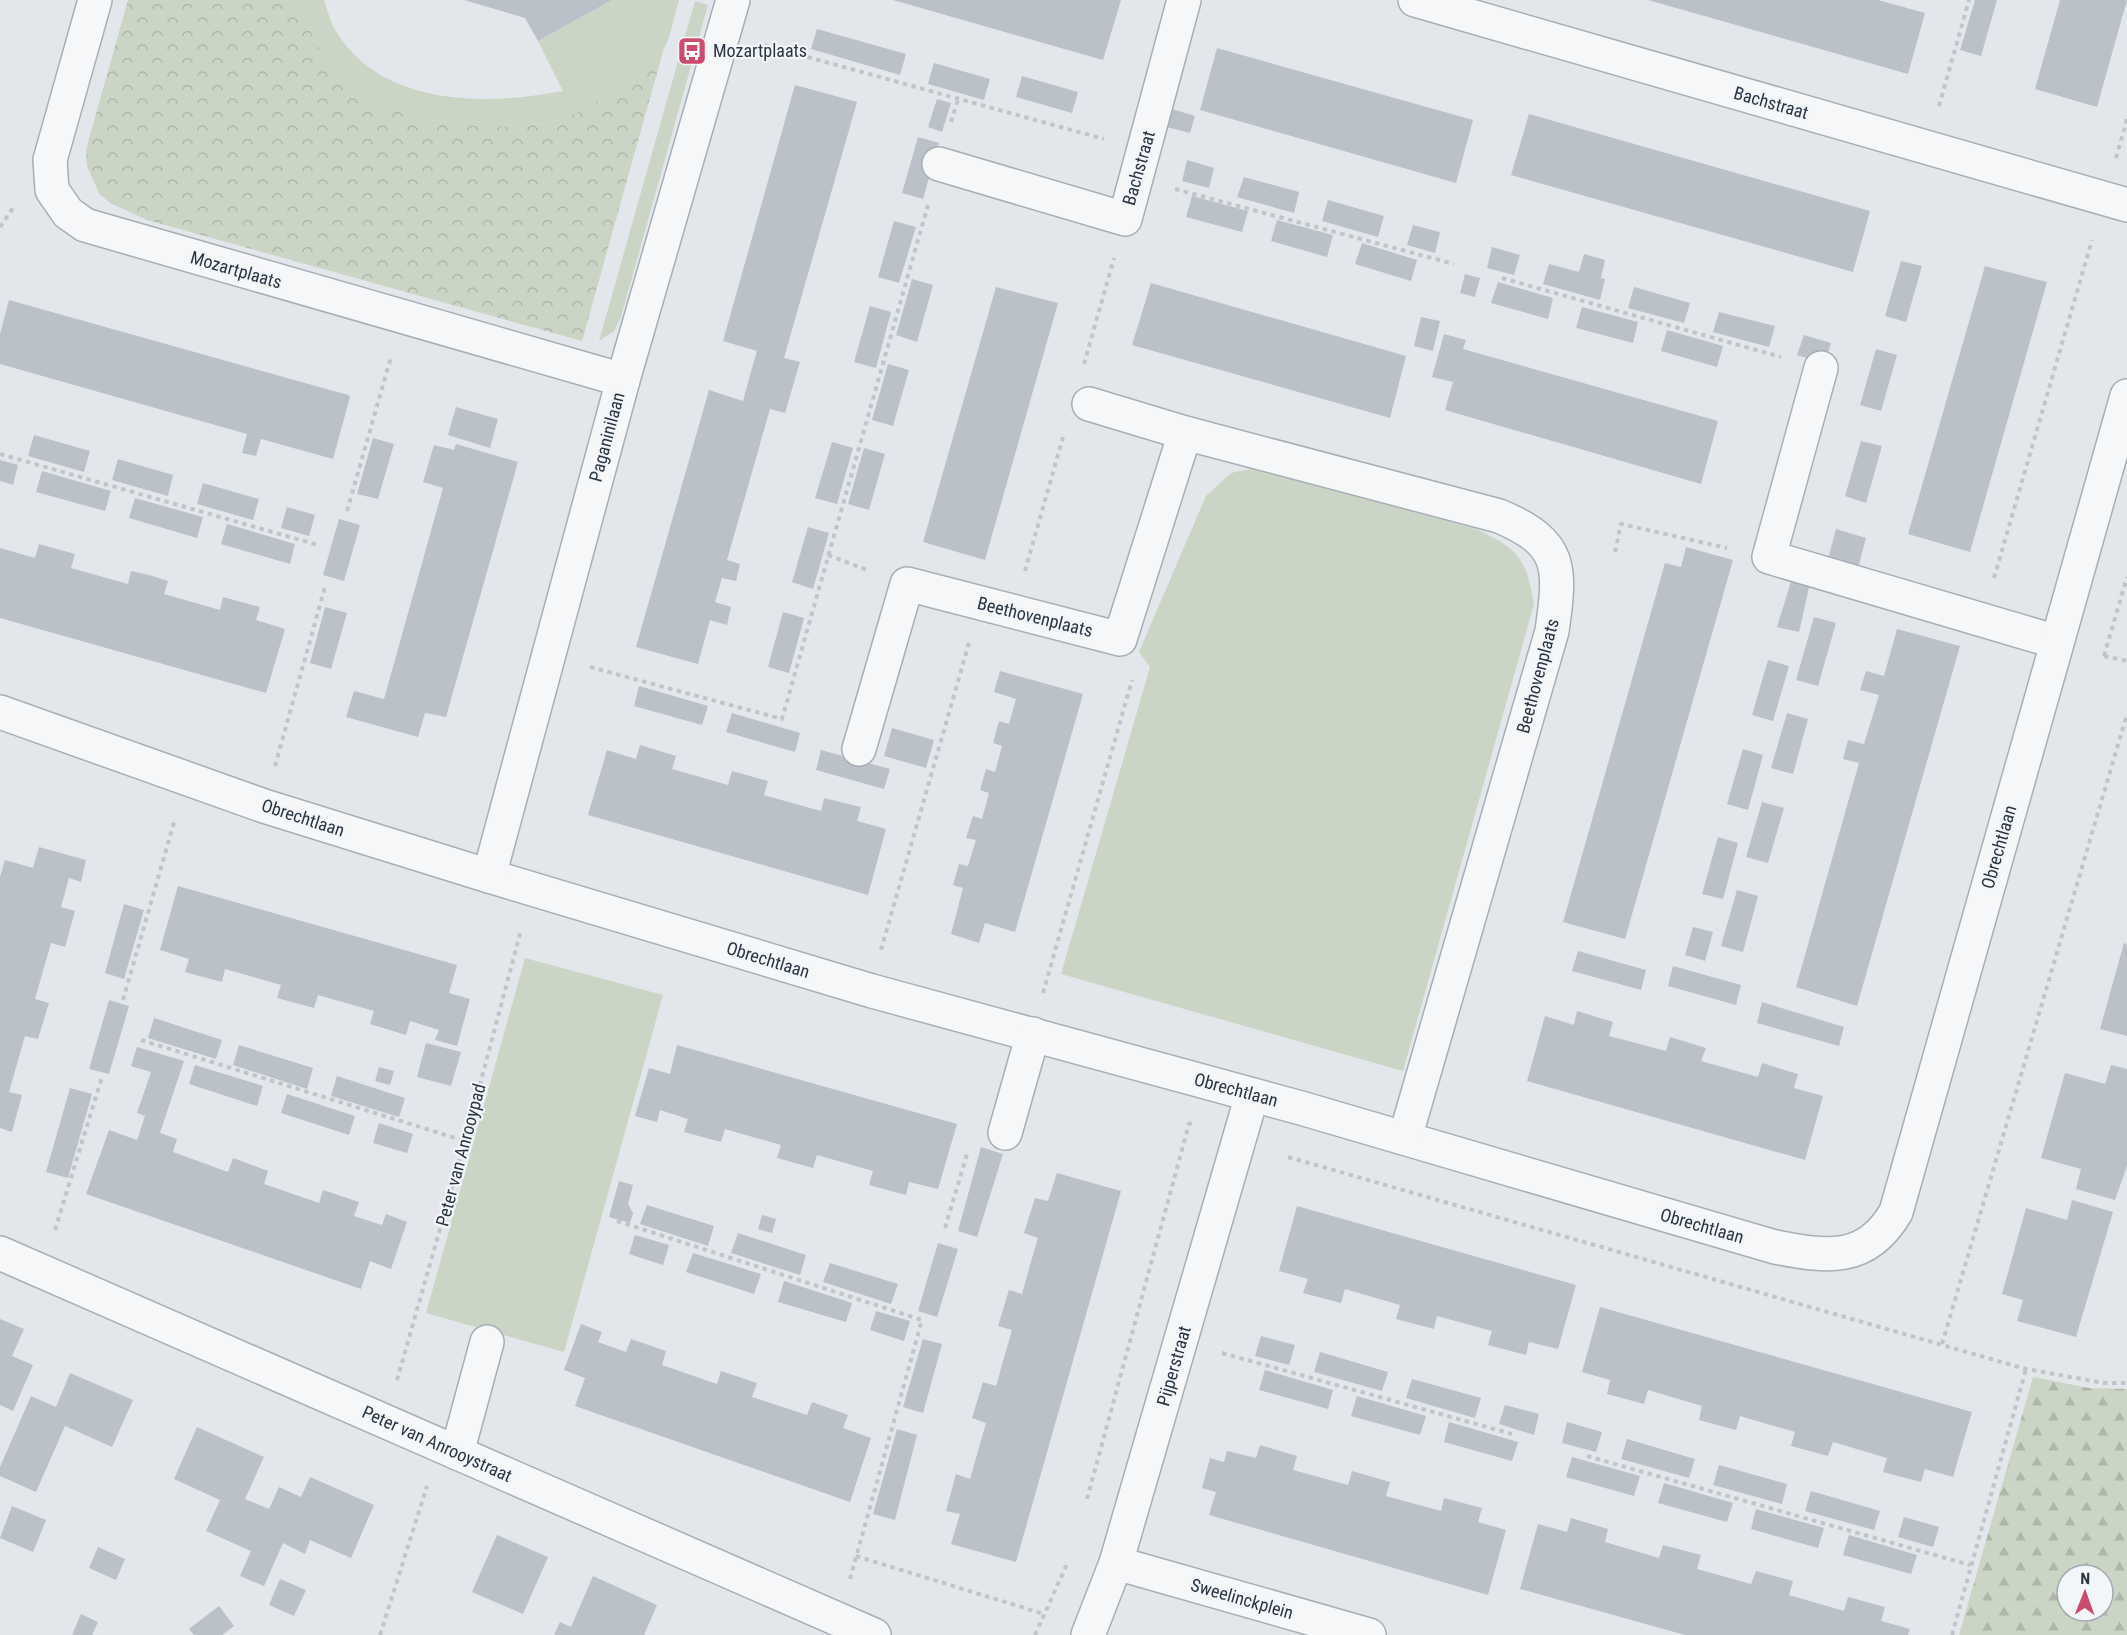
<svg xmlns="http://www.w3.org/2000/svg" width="2127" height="1635" font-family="'Roboto Condensed',sans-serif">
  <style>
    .green { fill: #cad5c5 }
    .forest { fill: url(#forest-firs); fill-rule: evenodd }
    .park { fill: url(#park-crowns) }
    .building { fill: #bbc1c8 }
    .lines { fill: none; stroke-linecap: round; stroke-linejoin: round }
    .minor-casing { stroke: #a8aeb5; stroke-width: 36 }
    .path { stroke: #c1c5ca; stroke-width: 4; stroke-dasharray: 4.5 4.5; stroke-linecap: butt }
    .minor { stroke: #f6f7f9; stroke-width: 33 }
    .labels { text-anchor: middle; stroke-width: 4.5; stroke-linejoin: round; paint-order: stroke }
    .poi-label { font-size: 18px; fill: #2b3643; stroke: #f3f6f8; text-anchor: start }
    .street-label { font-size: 18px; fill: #2b3643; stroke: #f3f6f8 }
  </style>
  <defs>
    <pattern id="forest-firs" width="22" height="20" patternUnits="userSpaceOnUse" patternTransform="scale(1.5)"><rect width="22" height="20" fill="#cad5c5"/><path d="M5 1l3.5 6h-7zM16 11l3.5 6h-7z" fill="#aeb7aa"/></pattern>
    <pattern id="park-crowns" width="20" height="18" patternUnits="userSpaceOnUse" patternTransform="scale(1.5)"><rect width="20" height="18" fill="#cad5c5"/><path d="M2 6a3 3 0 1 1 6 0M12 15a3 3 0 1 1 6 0" fill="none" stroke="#aeb7aa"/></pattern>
  </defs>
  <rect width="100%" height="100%" fill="#e3e7eb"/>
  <g class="green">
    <path d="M300,0H324C327,8 329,18 333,26C377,107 485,106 563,91L538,41L612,0H679C674,14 672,35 664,48C657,59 639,69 629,78C610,94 592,107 568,117C544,127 513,127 487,126C397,123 324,95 300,0Z"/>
    <polygon points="695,1 708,5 621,317 614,331 599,341"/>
    <path d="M1255,468L1476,529C1518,549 1526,557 1534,604L1403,1071L1061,974L1150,667L1139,652L1206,496L1231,473Z"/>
    <polygon points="525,958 663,995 564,1352 426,1313"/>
  </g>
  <path class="forest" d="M2033,1377L2089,1388L2127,1389V1635H1959ZM2067,1575H2103V1611H2067Z"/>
  <path class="park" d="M128,0H300C324,95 397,123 487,126C513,127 544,127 568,117C605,102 633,74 664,48L582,341L147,220L110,203L99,193L87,166L86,151L90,135Z"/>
  <g class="building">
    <polygon points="464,0 612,0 538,41 525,18"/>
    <polygon points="893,0 1121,0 1103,60"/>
    <polygon points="1648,0 1878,0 1925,13 1908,74"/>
    <polygon points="1975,0 1997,0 1981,56 1960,50"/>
    <polygon points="2060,0 2127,0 2097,107 2035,89"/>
    <polygon points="817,29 906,54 900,75 811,49"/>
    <polygon points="1217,48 1473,120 1456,183 1200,110"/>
    <polygon points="934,63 990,79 984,100 928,84"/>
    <polygon points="1022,76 1078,92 1072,113 1016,97"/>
    <polygon points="795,85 857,102 784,358 800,362 785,413 770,409 727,560 740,564 736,581 722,578 715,602 731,607 727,625 710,620 698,664 636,647 709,390 743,401 750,375 757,351 723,341"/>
    <polygon points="937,99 951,103 942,132 928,127"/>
    <polygon points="1172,109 1195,116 1190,133 1167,127"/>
    <polygon points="1529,114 1870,211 1853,272 1511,175"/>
    <polygon points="918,137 939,143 923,199 902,193"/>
    <polygon points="1187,160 1214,168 1209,188 1182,181"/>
    <polygon points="1244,177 1299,192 1294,213 1237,197"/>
    <polygon points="1192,196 1248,211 1242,232 1186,217"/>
    <polygon points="1328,200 1384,216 1378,237 1322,221"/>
    <polygon points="1277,220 1333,235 1327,257 1271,241"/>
    <polygon points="894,221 916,227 899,283 878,277"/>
    <polygon points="1413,225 1440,232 1435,253 1407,245"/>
    <polygon points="1362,243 1417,260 1411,281 1355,264"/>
    <polygon points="1492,247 1520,255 1514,275 1487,268"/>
    <polygon points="1584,254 1605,260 1601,278 1605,279 1600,300 1543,284 1549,264 1579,272"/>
    <polygon points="1901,261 1922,266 1906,322 1885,316"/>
    <polygon points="1985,266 2047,282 1970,552 1908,534"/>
    <polygon points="1465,274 1480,278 1475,297 1460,293"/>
    <polygon points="912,279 933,285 917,342 896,335"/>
    <polygon points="1498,282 1553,298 1548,319 1491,303"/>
    <polygon points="1151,283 1406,356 1390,418 1132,345"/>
    <polygon points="996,287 1058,303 985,560 923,542"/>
    <polygon points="1634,287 1690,303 1684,323 1628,308"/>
    <polygon points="9,300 348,395 350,397 333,459 261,439 256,456 242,453 247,434 0,364 0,334"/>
    <polygon points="870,306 891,312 876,368 854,362"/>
    <polygon points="1582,307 1638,322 1633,343 1576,328"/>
    <polygon points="1719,312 1775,326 1769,347 1713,332"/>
    <polygon points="1421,317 1440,321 1433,351 1414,346"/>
    <polygon points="1667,330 1723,346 1717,367 1661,351"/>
    <polygon points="1444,334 1466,340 1463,349 1718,421 1701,484 1445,410 1453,382 1432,377"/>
    <polygon points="1804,335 1831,343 1825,364 1797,355"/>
    <polygon points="1876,349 1897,355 1881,411 1860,405"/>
    <polygon points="888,364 909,370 893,426 872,420"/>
    <polygon points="456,407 498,419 490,448 448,435"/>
    <polygon points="34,435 90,451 84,472 28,456"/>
    <polygon points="373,438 394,444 378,499 357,494"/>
    <polygon points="1861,441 1882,446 1866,503 1845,496"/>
    <polygon points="832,442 853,448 837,504 815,498"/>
    <polygon points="456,444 518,462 446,717 425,713 418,737 346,717 354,691 384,699 443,488 423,482 434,445 454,450"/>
    <polygon points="864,448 885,454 869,510 848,504"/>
    <polygon points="118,459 173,475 168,496 112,480"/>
    <polygon points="0,460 18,465 13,485 0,481"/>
    <polygon points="42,471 111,491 105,511 36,492"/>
    <polygon points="203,483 259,499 253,520 197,504"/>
    <polygon points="135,498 203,517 197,538 129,518"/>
    <polygon points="287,507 315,515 309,536 281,528"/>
    <polygon points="339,519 360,525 344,581 323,575"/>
    <polygon points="227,524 295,544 290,564 221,544"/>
    <polygon points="808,527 829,533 813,589 792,582"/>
    <polygon points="1836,529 1866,538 1858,568 1828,559"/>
    <polygon points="39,544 75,554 71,568 128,584 131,571 149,575 168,581 164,594 220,610 223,597 260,607 256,620 285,629 266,693 0,618 0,548 35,558"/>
    <polygon points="1686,547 1733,560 1625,939 1563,922 1665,563 1681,567"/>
    <polygon points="1792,578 1810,583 1799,632 1777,627"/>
    <polygon points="325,607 347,613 331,669 310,663"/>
    <polygon points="783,612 804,618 789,673 768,667"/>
    <polygon points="1814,617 1836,623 1818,686 1796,680"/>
    <polygon points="1897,629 1960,646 1857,1006 1796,987 1859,763 1843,759 1848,740 1864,744 1879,695 1860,690 1866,671 1884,676"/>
    <polygon points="1768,660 1789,666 1773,721 1752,715"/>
    <polygon points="1000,671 1083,694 1015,932 985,923 979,943 951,934 963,888 953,885 959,864 968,866 976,840 966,838 973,816 982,819 989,793 980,790 986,769 995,772 1002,746 993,743 999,721 1009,724 1016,699 994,692"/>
    <polygon points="639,686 708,706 702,725 634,706"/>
    <polygon points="732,713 800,733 795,752 726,732"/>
    <polygon points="1787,713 1808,719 1793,774 1771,768"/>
    <polygon points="892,728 934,740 926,768 884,756"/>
    <polygon points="640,745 676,756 672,769 728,785 732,771 768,781 764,795 792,803 821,811 824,798 861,807 857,821 886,829 868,895 588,815 607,750 636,759"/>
    <polygon points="1743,749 1763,755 1748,810 1727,804"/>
    <polygon points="821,750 890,769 884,789 816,770"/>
    <polygon points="1762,802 1784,808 1768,863 1746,857"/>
    <polygon points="1718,837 1738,843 1723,899 1702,894"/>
    <polygon points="39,847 86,860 81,882 69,878 61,907 75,911 65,947 51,943 35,999 49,1003 38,1039 25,1036 9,1092 22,1095 12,1132 0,1128 0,877 5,860 33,868"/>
    <polygon points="178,886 457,965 449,993 470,999 457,1046 435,1040 439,1030 410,1021 406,1035 370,1024 374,1011 318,995 314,1008 277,998 281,985 225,969 222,982 185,972 189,959 160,950"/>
    <polygon points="1737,890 1758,896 1743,952 1721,946"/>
    <polygon points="124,904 144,910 124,979 105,973"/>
    <polygon points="1693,927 1713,932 1705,961 1685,955"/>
    <polygon points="2124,943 2127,944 2127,1036 2100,1029"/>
    <polygon points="1578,951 1646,970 1641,990 1572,971"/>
    <polygon points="1673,966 1741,985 1736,1005 1668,986"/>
    <polygon points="109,1000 129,1006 109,1074 89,1069"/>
    <polygon points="1762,1002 1844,1027 1839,1046 1757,1023"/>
    <polygon points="1577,1011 1613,1022 1609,1036 1666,1051 1670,1037 1706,1048 1701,1061 1758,1077 1762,1063 1798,1074 1794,1088 1823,1096 1805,1160 1527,1081 1545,1016 1574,1025"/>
    <polygon points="154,1018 222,1040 216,1059 148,1038"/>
    <polygon points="426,1043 461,1052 451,1086 417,1077"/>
    <polygon points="239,1045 313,1068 307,1089 233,1065"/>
    <polygon points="677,1045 957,1124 938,1189 909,1182 906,1195 869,1185 873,1171 817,1155 813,1168 777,1158 781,1145 725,1129 721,1142 684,1132 688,1119 660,1110 657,1122 635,1116 649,1068 670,1074"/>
    <polygon points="137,1047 184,1061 160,1133 177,1139 173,1152 228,1172 233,1158 268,1171 264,1184 319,1203 323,1190 359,1202 354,1216 382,1225 386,1214 407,1222 391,1269 370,1261 361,1289 86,1194 109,1130 137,1140 145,1116 137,1113 151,1072 131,1066"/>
    <polygon points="195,1065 263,1086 257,1106 189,1084"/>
    <polygon points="2111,1065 2127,1069 2127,1166 2115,1200 2076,1189 2081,1169 2041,1158 2065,1073 2105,1084"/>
    <polygon points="379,1067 394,1071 390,1085 375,1081"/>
    <polygon points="337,1076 405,1098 399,1117 331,1096"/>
    <polygon points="70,1088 92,1094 68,1178 46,1172"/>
    <polygon points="287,1094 355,1116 349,1135 281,1113"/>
    <polygon points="379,1123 413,1134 407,1153 373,1143"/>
    <polygon points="981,1147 1003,1154 977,1237 958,1231"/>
    <polygon points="1057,1173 1121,1191 1016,1562 951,1544 960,1514 946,1511 956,1474 970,1479 986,1423 972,1418 983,1382 996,1386 1012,1330 998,1326 1009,1290 1022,1294 1030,1265 1038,1238 1024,1233 1035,1198 1048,1201"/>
    <polygon points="619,1181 633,1185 628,1204 633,1213 630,1223 609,1217"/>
    <polygon points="2072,1200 2113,1212 2076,1337 2017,1321 2023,1300 2002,1294 2026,1208 2067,1220"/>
    <polygon points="647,1205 714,1226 708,1246 640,1224"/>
    <polygon points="1297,1206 1576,1285 1558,1349 1529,1342 1526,1355 1488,1345 1492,1331 1437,1316 1434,1329 1396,1319 1400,1305 1345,1289 1341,1303 1303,1293 1308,1279 1279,1271"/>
    <polygon points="762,1215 776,1219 772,1233 758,1229"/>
    <polygon points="738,1233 806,1255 800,1275 731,1253"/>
    <polygon points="635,1235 669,1245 663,1265 629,1254"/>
    <polygon points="938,1243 958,1249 937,1317 918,1311"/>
    <polygon points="693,1253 761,1274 754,1294 686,1272"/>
    <polygon points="830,1263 898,1284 891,1304 823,1282"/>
    <polygon points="784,1281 852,1303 846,1322 778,1302"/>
    <polygon points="1600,1307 1972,1412 1953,1477 1925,1469 1921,1482 1883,1472 1887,1458 1833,1442 1828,1456 1791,1446 1795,1432 1740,1416 1736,1430 1699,1420 1702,1406 1648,1390 1644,1404 1607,1394 1610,1380 1582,1372"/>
    <polygon points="876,1311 910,1321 904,1341 870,1330"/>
    <polygon points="0,1319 24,1329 12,1356 33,1365 13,1411 0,1405"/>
    <polygon points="581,1324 602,1332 598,1342 626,1352 631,1339 666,1351 662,1365 717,1384 721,1371 757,1383 752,1397 807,1415 812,1402 848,1415 843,1428 871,1438 850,1502 575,1406 585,1378 564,1370"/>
    <polygon points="1261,1336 1295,1345 1289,1365 1255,1356"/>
    <polygon points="923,1339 942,1344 923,1413 903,1407"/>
    <polygon points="1320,1352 1388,1372 1382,1391 1314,1372"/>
    <polygon points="1265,1370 1333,1390 1328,1409 1259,1390"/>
    <polygon points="70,1373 133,1400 112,1447 65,1426 36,1492 0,1476 0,1467 31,1396 56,1407"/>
    <polygon points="1412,1379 1481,1398 1475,1418 1406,1398"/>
    <polygon points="1357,1396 1426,1416 1420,1435 1351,1416"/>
    <polygon points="1505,1405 1539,1414 1534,1435 1499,1424"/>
    <polygon points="1449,1422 1518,1442 1512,1461 1444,1442"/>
    <polygon points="1567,1422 1602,1432 1596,1452 1562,1443"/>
    <polygon points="197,1427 264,1457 245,1499 269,1509 279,1487 301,1497 310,1477 374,1505 351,1558 310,1540 305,1554 283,1543 264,1586 240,1576 251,1551 206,1531 220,1500 174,1479"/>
    <polygon points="897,1429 917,1435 895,1520 873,1514"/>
    <polygon points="1627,1439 1695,1459 1689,1478 1621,1459"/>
    <polygon points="1260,1445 1297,1456 1293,1470 1348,1485 1352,1471 1390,1482 1386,1496 1441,1511 1444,1498 1482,1508 1478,1522 1506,1530 1488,1595 1209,1515 1216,1492 1202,1488 1210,1458 1224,1462 1227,1451 1256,1458"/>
    <polygon points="1572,1457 1640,1476 1634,1496 1566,1477"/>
    <polygon points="1719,1465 1787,1484 1782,1504 1713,1485"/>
    <polygon points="1664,1483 1733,1503 1727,1522 1658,1503"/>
    <polygon points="1811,1491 1880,1511 1874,1530 1805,1511"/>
    <polygon points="12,1506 46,1520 33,1552 0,1538"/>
    <polygon points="1756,1509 1824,1528 1818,1548 1751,1529"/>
    <polygon points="1904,1517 1939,1527 1933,1547 1898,1537"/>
    <polygon points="1571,1518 1608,1529 1605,1542 1659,1558 1663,1545 1701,1555 1697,1569 1751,1584 1756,1571 1793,1581 1789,1595 1844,1611 1848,1597 1885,1607 1881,1621 1910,1629 1908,1635 1685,1635 1520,1589 1538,1524 1567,1532"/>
    <polygon points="497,1535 548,1557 523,1614 472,1592"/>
    <polygon points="1849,1535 1917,1555 1911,1574 1843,1555"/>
    <polygon points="98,1547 125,1559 116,1580 89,1568"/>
    <polygon points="593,1576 657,1605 644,1635 554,1635 560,1622 571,1627"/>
    <polygon points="280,1579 306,1590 294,1616 269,1605"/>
    <polygon points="219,1606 234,1626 222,1635 194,1635 189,1629"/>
    <polygon points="81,1614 98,1622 92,1635 72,1635"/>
  </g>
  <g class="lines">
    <g class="minor-casing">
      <g id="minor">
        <polyline points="95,0 50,160 52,190 68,213 85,225 623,380"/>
        <polyline points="1415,0 2127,205"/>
        <polyline points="939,164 1125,219 1184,0"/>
        <polyline points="1821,368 1769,557 2057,642"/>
        <polyline points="1089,404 1185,433"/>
        <path d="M0,712L264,806L489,876L872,991L1301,1108L1775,1247C1827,1257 1866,1263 1896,1212L2127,396"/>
        <path d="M859,749L907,584L1120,639L1185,433L1499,516C1563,543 1561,567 1552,631L1405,1138"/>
        <polyline points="489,876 623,380 733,0"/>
        <polyline points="1005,1133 1033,1034"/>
        <polyline points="0,1253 874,1635"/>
        <polyline points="457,1453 487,1342"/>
        <polyline points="1116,1563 1369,1635"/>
        <polyline points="1088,1635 1116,1563 1252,1095"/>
      </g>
    </g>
    <g class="path">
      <polyline points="764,45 1104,139"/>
      <polyline points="1939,106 1969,0"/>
      <polyline points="951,122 958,100"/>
      <polyline points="2116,158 2127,119"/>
      <polyline points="1175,189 1454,264"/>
      <polyline points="0,227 13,208"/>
      <polyline points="1502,278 1781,357"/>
      <polyline points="1084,364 1114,258"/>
      <polyline points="0,454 318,545"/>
      <polyline points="347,511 391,357"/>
      <polyline points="1615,552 1621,524 1727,548"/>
      <polyline points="828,555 867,570"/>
      <polyline points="1025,571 1063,437"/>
      <polyline points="1994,578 2092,240"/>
      <polyline points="2104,656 2127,577"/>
      <polyline points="2104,656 2127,661"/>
      <polyline points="590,667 782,719 928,205"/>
      <polyline points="275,766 325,587"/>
      <polyline points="881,950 969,643"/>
      <polyline points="1043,993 1132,680"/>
      <polyline points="123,1000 175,819"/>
      <polyline points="141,1040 465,1141"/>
      <polyline points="1288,1157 2026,1369 2104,1383 2127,1383"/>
      <polyline points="617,1221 922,1320 850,1579"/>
      <polyline points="945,1228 967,1154"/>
      <polyline points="55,1230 102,1077"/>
      <polyline points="1942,1344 2127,714"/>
      <polyline points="1222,1353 1512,1434"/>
      <polyline points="397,1380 465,1141 521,930"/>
      <polyline points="1587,1456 1970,1565"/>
      <polyline points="1087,1499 1189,1124 1192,1123"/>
      <polyline points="856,1556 1044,1614"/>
      <polyline points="380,1635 427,1486"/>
      <polyline points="1035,1635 1067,1564"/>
      <polyline points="1952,1635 2026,1369"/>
    </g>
    <use href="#minor" class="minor"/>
  </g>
  <defs>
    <g id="bus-square" transform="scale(1.5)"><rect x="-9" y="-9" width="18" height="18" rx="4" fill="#cb4d6d" stroke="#f3f6f8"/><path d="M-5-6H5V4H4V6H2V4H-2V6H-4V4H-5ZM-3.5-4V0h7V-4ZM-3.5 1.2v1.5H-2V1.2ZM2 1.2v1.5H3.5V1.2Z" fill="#fff"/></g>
  </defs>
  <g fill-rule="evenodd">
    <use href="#bus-square" x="692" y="51"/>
  </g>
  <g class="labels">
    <g class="poi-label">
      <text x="713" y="57">Mozartplaats</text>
    </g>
    <g class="street-label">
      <text transform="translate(1771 103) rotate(16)" y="6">Bachstraat</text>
      <text transform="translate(1139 168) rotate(-74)" y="6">Bachstraat</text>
      <text transform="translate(236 270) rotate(16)" y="6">Mozartplaats</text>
      <text transform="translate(607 437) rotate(-75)" y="6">Paganinilaan</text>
      <text transform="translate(1035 617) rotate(14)" y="6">Beethovenplaats</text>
      <text transform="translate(1538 676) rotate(-75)" y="6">Beethovenplaats</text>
      <text transform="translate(303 818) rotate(18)" y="6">Obrechtlaan</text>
      <text transform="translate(1999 847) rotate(-74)" y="6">Obrechtlaan</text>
      <text transform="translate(768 960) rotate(17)" y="6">Obrechtlaan</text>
      <text transform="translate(1236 1090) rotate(15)" y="6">Obrechtlaan</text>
      <text transform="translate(461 1155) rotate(-75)" y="6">Peter van Anrooypad</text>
      <text transform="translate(1702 1226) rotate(16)" y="6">Obrechtlaan</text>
      <text transform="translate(1174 1366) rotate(-74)" y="6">Pijperstraat</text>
      <text transform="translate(437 1444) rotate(24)" y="6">Peter van Anrooystraat</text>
      <text transform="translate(1242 1599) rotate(16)" y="6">Sweelinckplein</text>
    </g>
  </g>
  <g transform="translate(2085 1593) rotate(1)"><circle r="28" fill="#f3f6f8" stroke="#a3a9b0" stroke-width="1.5"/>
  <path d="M0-4.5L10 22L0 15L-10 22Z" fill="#cb4d6d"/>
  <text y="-9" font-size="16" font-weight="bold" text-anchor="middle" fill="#2b3643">N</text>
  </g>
</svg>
